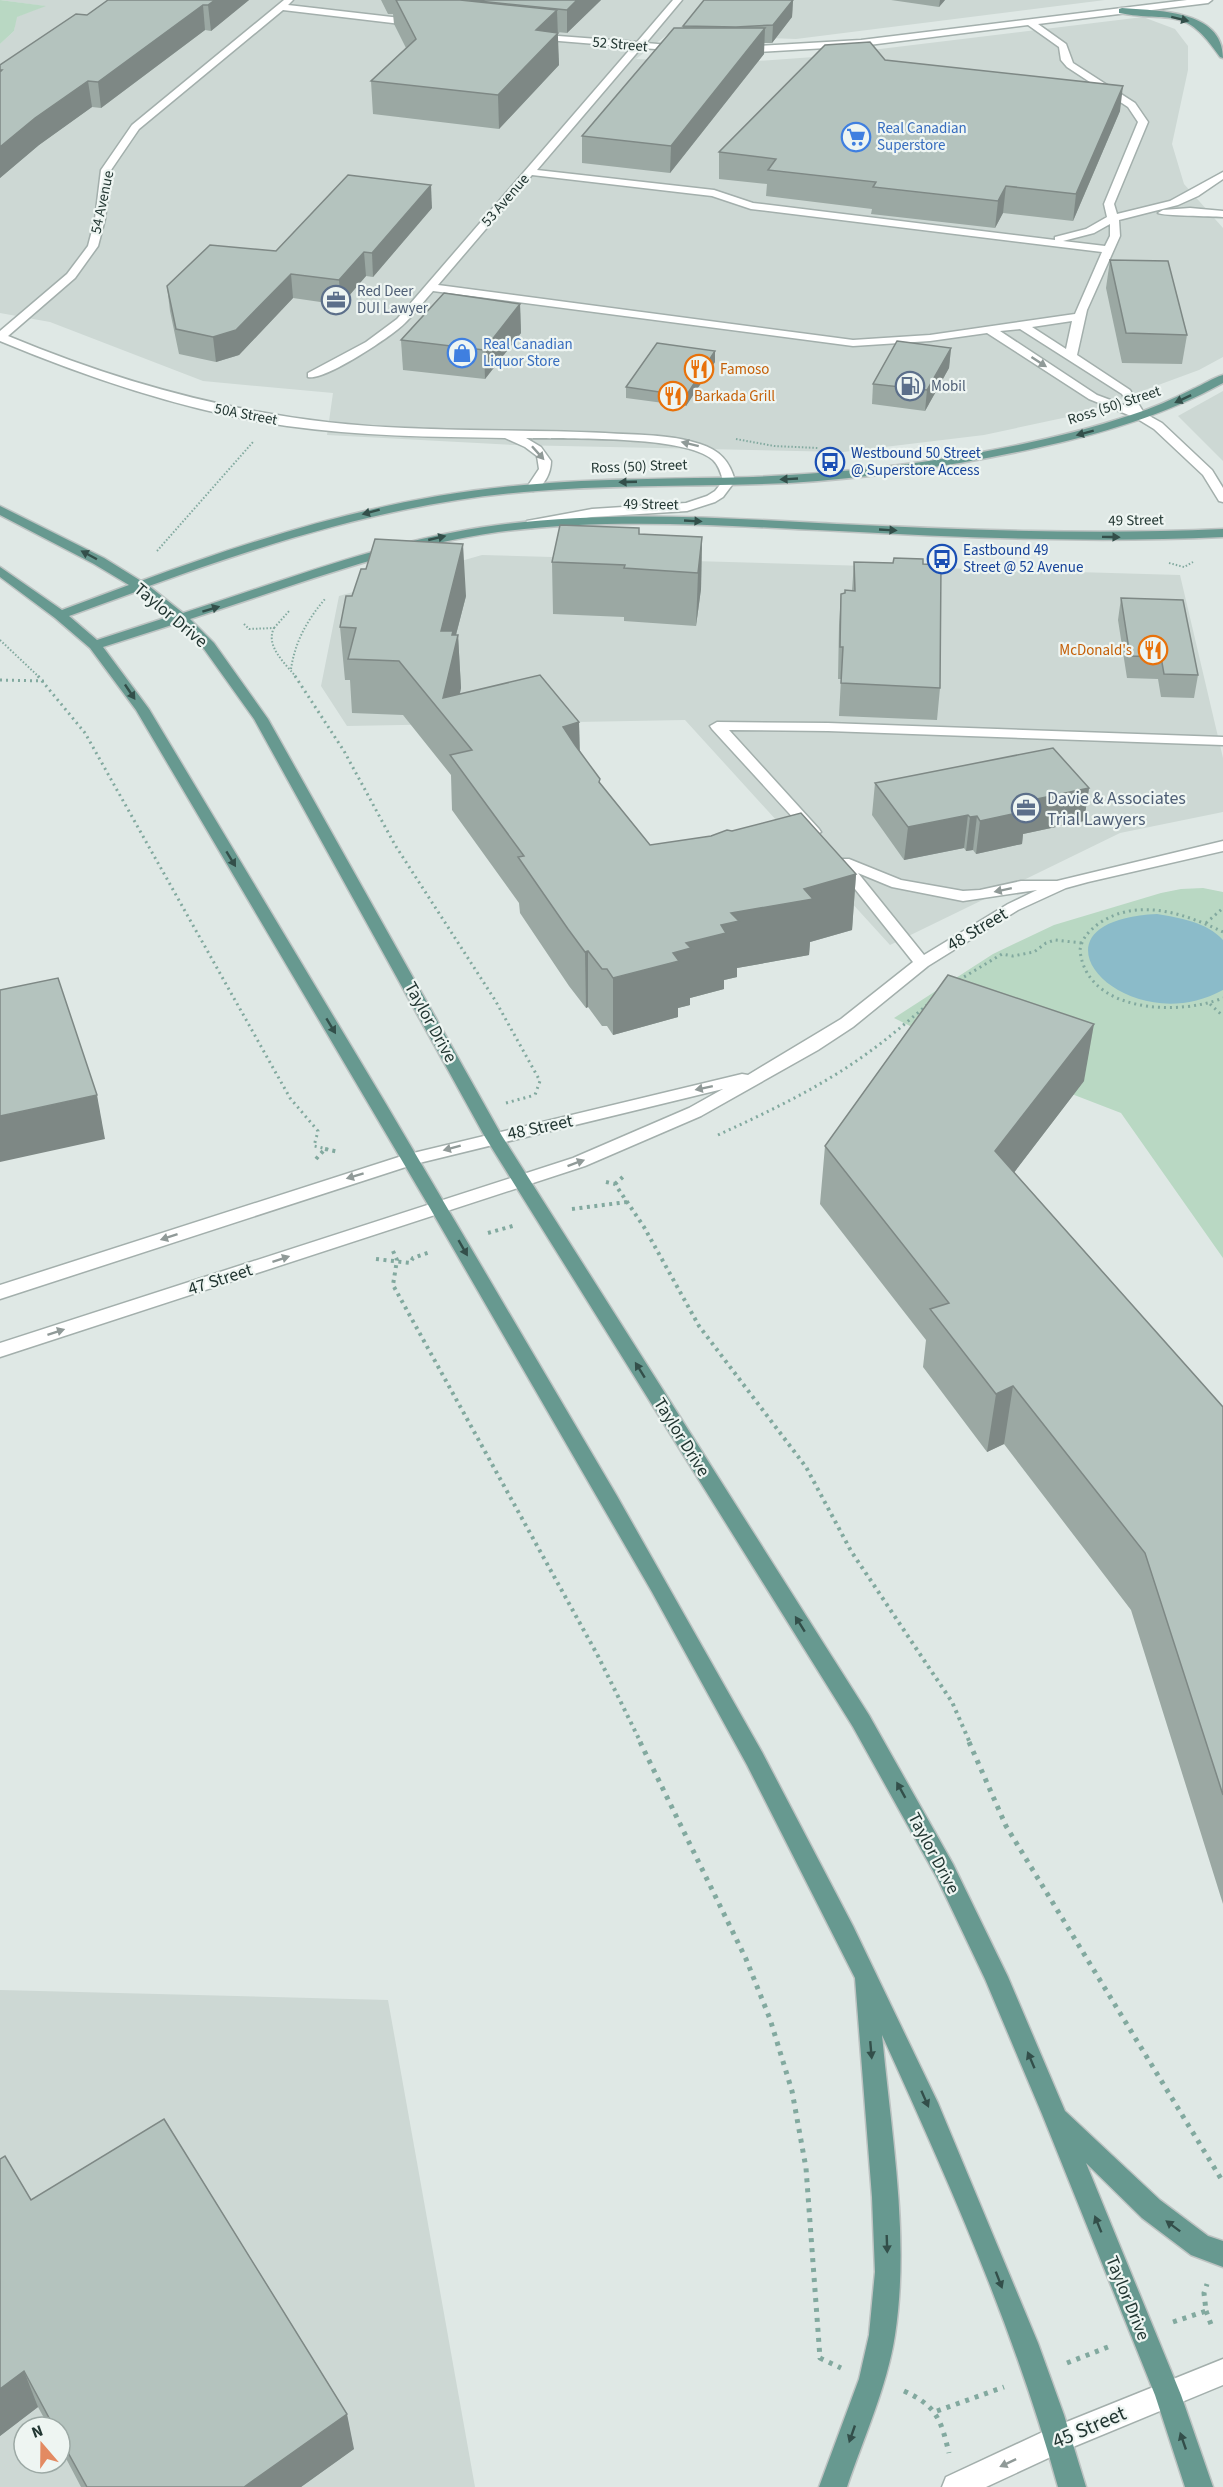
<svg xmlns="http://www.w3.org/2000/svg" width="1223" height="2487" font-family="'Source Sans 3',sans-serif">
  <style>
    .built { fill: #cdd8d4; fill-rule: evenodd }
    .green { fill: #b9d8c3 }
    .water { fill: #8bbbc9 }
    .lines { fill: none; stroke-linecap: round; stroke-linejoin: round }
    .minor-casing { stroke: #a3afac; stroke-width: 3 }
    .major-casing { stroke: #bdc3c2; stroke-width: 3 }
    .path-far3 { stroke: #82a99f; stroke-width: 2; stroke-dasharray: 1.5 2; stroke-linecap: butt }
    .path-far2 { stroke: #82a99f; stroke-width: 3; stroke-dasharray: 2 4; stroke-linecap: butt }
    .path-far1 { stroke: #82a99f; stroke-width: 4; stroke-dasharray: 3 4.5; stroke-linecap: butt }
    .path { stroke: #82a99f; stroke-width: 5; stroke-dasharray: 4 6; stroke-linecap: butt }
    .minor { fill: #fff; fill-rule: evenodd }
    .major { fill: #679990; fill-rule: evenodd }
    .wall { fill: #9ba8a3 }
    .shaded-wall { fill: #7e8885 }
    .building { fill: #b4c3be; stroke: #7e8885; stroke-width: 1.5 }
    .oneway { fill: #334f4a }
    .oneway2 { fill: #909a98 }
    .labels { text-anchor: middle; stroke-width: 4.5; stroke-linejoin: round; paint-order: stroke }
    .far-street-label { font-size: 15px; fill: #223632; stroke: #eef5f2 }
    .far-shop-label { font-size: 15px; fill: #366cbe; stroke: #eef5f2; text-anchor: start }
    .far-service-label { font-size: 15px; fill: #4e5e75; stroke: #eef5f2; text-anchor: start }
    .far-food-label { font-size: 15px; fill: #c56008; stroke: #eef5f2; text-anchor: start }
    .far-transit-label { font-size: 15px; fill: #164399; stroke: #eef5f2; text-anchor: start }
    .street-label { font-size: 18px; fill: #223632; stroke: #eef5f2 }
    .service-label { font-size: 18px; fill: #4e5e75; stroke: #eef5f2; text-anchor: start }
    .near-street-label { font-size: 21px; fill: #223632; stroke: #eef5f2 }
  </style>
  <rect width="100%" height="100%" fill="#dfe8e5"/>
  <g class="built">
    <polygon points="0,0 1105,0 796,39 668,34 636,59 743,62 814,57 1143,17 1175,29 1188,46 1188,70 1172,144 1184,184 1223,228 1223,357 1199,370 1077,415 984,435 843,452 515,445 327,435 333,393 203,381 50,322 0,313 0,44 14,31 16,17 44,6"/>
    <polygon points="1223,391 1223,461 1178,416"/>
    <polygon points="482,555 1180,575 1223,758 1223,812 1120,833 890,945 685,720 347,726 321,686 339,596"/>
    <path d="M0,1990L388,2000L475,2487H0ZM24,2427H60V2463H24Z"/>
  </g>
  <g class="green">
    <polygon points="0,0 46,6 17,17 14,31 0,44"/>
    <polygon points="1203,888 1223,892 1223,1258 1121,1113 960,1051 894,1018 993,954 1054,925 1161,893 1181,889"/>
  </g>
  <path class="water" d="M1157,914C1180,918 1207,922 1223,940V990C1124,1044 1013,921 1157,914Z"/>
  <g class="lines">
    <g class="minor-casing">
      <g id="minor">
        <path d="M284,0H293L288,5L418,20L422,23L418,26L283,10L139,129L111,170L105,219L98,246L75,278L8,336C135,389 267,423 405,428C471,431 538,430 605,433C636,435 670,434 700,444C719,450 730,461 735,481L723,497L715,502L687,511L592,517L531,528L525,524L527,521L592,509L686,503L707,496L715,491L723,481C721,473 719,466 713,460C686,435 565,439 526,438L541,447L551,461C551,473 544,487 533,491L527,487L539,469L537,456L525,447L505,438C432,437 359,436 287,426C190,412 91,379 0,341V331L67,274L88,246L95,219L101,170L132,125Z"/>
        <path d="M673,0H682L646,43L681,46L686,49L684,51L641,48L537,170L714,190L753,203L1055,240V237L1086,229L1107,217L1104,204L1138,122L1128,107L1067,67L1061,60L1059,47L1028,25L861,46L741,53L736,50L741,47L861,40L1187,0H1212L1208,3L1038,24L1066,44L1073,63L1135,103L1148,122L1114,204L1117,214L1170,201L1223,172V179L1198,196L1178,205L1119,220L1120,236L1087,310L1077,355L1130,390L1144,413L1162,423L1212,470L1223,488V502L1219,501L1203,475L1154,429L1136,418L1089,399L987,333L930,341L853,346L433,291C424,301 415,313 405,323C392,336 325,381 308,377V373L366,342L397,319L632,47L535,39L532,38V34L637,42ZM532,175L712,196L751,209L1102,252L1075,314L930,335L853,340L438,285ZM1110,224V236L1105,246L1063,241L1094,233ZM1072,321L1066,349L1032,327ZM1020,329L1122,394L1129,407L1097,395L1000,331Z"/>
        <path d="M1190,208L1223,211V217C1211,216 1163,216 1158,213L1163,210Z"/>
        <polygon points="717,722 828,723 1223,737 1223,745 828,731 729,730 819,829 821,832 814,836 809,835 712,729 710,726"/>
        <path d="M1223,841V851L1088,882L1066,888L1018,910L928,966L853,1027L818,1050L701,1116L585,1166L0,1357V1343L573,1158L689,1108L723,1089L415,1164L0,1299V1285L405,1155L742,1074L748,1075L841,1019L913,962L836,865L833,862L836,859H849L901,880L963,891L980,890L1021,881H1057ZM858,873L892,887L963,901L1037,890L1008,904L924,955Z"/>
        <polygon points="1223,2359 1223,2385 1068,2449 986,2487 942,2487 946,2477 1049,2429"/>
      </g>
    </g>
    <g class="major-casing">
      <g id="major">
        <path d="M1122,8C1155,11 1223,9 1223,58L1220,57C1184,4 1172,23 1119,13V9Z"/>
        <path d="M1223,375V383C1165,415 1101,434 1036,448C954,466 872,478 789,483C701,487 612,484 524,492C394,503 270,542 149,586L183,613C286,580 390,539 498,525C610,510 724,518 837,524C966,530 1094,535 1223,529V537C1095,543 967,538 839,531C726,526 611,517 498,532C392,547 291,587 190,619L214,643L268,719L502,1136L869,1715L953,1864L1008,1977L1065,2111L1160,2200L1208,2236L1223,2241V2267L1191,2255L1142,2218L1086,2163L1181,2395L1213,2487H1185L1155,2395L1042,2114L985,1979L937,1878L853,1727L485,1137L254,719L204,649L178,623L103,647L149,709L386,1104L617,1496L762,1752L853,1926L938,2103L1038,2343L1064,2415L1086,2487H1058C1015,2331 949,2182 882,2035C891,2133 910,2237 895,2335C887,2387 864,2437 847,2487H819L859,2379L869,2335L875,2272L872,2197L855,1978L747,1765L652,1592L427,1203L136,710L90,648L55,618L0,577V567L62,610L129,585L94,564L0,515V506L104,558L141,581C265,535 392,496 524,485C600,478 676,479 753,477C818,474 882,469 947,458C1009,448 1072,435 1131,415C1153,408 1173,399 1193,389C1203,385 1212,378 1223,375ZM138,591L171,616L97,640L69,616Z"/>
      </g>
    </g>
    <g class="path-far3">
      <polyline points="736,439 774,446 818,448"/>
      <polyline points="157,551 253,442"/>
      <polyline points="1169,563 1184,567 1193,562"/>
      <path d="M244,624L249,629L274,628C265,646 285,663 296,677"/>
      <polyline points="274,628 290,610"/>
      <polyline points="0,640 39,677"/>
      <path d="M291,669C295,642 307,620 325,599"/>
    </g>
    <g class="path-far2">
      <polyline points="38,676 85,733 290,1098 318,1131 314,1146 331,1150"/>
      <polyline points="295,676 344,751 395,845 495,1000 540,1081 535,1095"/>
      <polyline points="0,680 44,681"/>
      <polyline points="1206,923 1223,908"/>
      <path d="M1223,932C1184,913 1137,897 1098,924C1089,931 1082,938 1080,950C1086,1013 1179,1016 1223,998"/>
      <polyline points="959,980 1002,954 1013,956 1034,952 1046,943 1055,940 1082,943"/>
      <polyline points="1210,1004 1223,1016"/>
      <polyline points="506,1103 535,1095"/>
      <path d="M718,1135C770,1111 823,1086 869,1052C889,1038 908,1021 927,1005"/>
    </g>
    <g class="path-far1">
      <polyline points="325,1149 339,1152"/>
      <polyline points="316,1159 325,1149"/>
      <polyline points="606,1182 615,1184 644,1227 699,1326 806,1467 851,1551 952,1702 970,1743"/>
      <polyline points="615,1184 626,1174"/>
      <polyline points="572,1209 627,1202"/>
      <polyline points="488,1233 516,1225"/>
      <polyline points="393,1251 397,1260 393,1285 598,1656 641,1743"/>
      <polyline points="376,1259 410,1263 413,1258 430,1252"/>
    </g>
    <g class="path">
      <polyline points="640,1742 746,1959 770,2019 792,2091 806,2168 820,2358 841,2368"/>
      <polyline points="969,1742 1006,1826 1223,2182"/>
      <polyline points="1206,2311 1212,2327"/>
      <polyline points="1173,2322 1206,2311 1204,2293 1207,2284"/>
      <polyline points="1067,2363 1113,2345"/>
      <path d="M904,2391C937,2406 941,2420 949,2453"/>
      <polyline points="937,2411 1004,2387"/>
    </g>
    <use href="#minor" class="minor"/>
    <use href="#major" class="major"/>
  </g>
  <g class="wall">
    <polygon points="108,0 249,0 211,31 205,30 101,108 92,107 39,145 0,178 0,65 87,15"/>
    <polygon points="381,0 601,0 567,33 557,32 559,65 499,129 373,114 371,81 406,48 394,24 393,14 388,14"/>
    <polygon points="793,0 792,17 772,43 764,43 764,54 670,173 582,163 582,136 683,28 683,26"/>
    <polygon points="891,0 945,0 939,7"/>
    <polygon points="885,60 1120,111 1073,221 1003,213 995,228 871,214 872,209 766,196 767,184 719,179 719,152"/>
    <polygon points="432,208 373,277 366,276 341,305 293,298 239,355 216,362 179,354 170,311 167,286 276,251"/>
    <polygon points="1110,260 1187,335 1182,364 1122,363 1106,288"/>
    <polygon points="520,304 521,333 485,379 403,370 401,340"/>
    <polygon points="951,348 949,368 925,411 872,404 873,384"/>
    <polygon points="715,351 715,362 686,406 626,398 626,387"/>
    <polygon points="639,528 639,535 702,537 701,589 696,626 624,621 624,617 553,614 552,562"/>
    <polygon points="854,562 940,688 937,720 839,716 841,679 838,679 839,625 841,594 845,593 852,591"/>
    <polygon points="466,596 456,635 458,635 461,688 460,694 579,722 580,751 600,783 650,845 856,874 852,930 810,942 809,955 737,968 737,977 724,980 724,989 690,998 690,1005 678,1008 678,1017 613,1035 607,1026 602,1026 588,1007 586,1008 569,986 520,913 519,903 452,810 451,775 403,715 352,713 350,680 345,680 340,627"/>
    <polygon points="1121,598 1198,675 1194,698 1161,697 1158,679 1127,678 1118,620"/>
    <polygon points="875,783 1089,788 1084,821 1023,834 1022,844 976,854 973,850 966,851 964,848 904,860 872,815"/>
    <polygon points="1084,1081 1014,1172 1223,1407 1223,1904 1131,1610 1004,1444 987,1452 923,1367 926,1340 820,1204 825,1146"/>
    <polygon points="0,2159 31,2200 354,2449 301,2487 81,2487 60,2447 60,2427 49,2427 38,2407 0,2436"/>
  </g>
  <g class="shaded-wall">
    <polygon points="215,0 249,0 211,31 208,5"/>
    <polygon points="577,0 601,0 567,33 567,10"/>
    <polygon points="793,0 792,17 772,43 773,25"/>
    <polygon points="940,0 945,0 939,7"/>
    <polygon points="203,5 205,30 101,108 98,82"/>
    <polygon points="557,10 559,65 499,129 498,95 536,30"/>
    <polygon points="765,28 764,54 670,173 671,146"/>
    <polygon points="88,81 92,107 39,145 0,178 0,147 35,118"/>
    <polygon points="1123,86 1120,111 1073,221 1076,194"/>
    <polygon points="431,185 432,208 373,277 372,253"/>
    <polygon points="1006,186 1003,213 995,228 998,201"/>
    <polygon points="364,252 366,276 341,305 339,280"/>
    <polygon points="291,274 293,298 239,355 216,362 213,337"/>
    <polygon points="520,304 521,333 485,379 484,350"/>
    <polygon points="951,348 949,368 925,411 927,390"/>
    <polygon points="715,351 715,362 686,406 686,396"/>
    <polygon points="702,537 701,589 696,626 698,573"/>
    <polygon points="463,544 466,596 453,646 458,635 461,688 452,725 444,715 441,631"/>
    <polygon points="579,722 580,777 563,727"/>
    <polygon points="1089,788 1084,821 1023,834 1022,844 976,854 980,821 1018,803"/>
    <polygon points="968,815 964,848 904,860 908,827"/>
    <polygon points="977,816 973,850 966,851 970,817"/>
    <polygon points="856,874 852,930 810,942 809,955 737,968 737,977 724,980 724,989 690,998 690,1005 678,1008 678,1017 613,1035 613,978 673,953 686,943 721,925 731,913 804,889"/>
    <polygon points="588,951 588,1007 586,1008 585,952"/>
    <polygon points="1094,1024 1084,1081 987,1208 995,1151"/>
    <polygon points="97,1095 105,1139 0,1162 0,1116"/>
    <polygon points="1013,1386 1004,1444 987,1452 996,1394"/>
    <polygon points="24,2371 38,2407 0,2436 0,2389"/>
    <polygon points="347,2414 354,2449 301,2487 244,2487"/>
  </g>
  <g class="building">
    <polygon points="108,0 215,0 208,5 203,5 98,82 88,81 35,118 0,147 0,72 2,70 0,70 0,65 76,14 87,15"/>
    <polygon points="396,0 460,0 557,10 536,30 558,33 498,95 371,81 416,39"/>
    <polygon points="469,0 577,0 567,10"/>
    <polygon points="704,0 793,0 773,25 736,27 683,26"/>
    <polygon points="674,28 765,28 671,146 582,136"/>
    <polygon points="870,42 885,60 1123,86 1076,194 1006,186 998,201 873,187 876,182 768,170 776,159 719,152 825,45"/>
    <polygon points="348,175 431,185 372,253 364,252 339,280 291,274 236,330 213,337 176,329 167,286 210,245 276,251"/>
    <polygon points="1110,260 1168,261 1187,335 1126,333"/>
    <polygon points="444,293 520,304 484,350 401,340"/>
    <polygon points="897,341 951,348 927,390 873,384"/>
    <polygon points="657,343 715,351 686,396 626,387"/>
    <polygon points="560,525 639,528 639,534 702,537 698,573 624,568 625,565 552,562"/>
    <polygon points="375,539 463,544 441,631 453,631 452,635 458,635 443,698 540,675 579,722 563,727 575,745 600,779 599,782 650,845 711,836 727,830 732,831 801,813 856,874 804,889 813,899 731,913 739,921 721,925 726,933 686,943 691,948 673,953 679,961 613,978 607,969 602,969 588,951 585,952 568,929 518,857 524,856 450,755 472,750 399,661 348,659 356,628 340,627 346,596 352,596 361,569 366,569"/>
    <polygon points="894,558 923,559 923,564 941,565 940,688 841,683 843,647 840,647 841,594 845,593 845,590 855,591 854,562 893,563"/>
    <polygon points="1121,598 1183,600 1198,675 1164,674 1161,657 1130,656"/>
    <polygon points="1053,748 1089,788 1018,803 1026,811 980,821 977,816 970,817 968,815 908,827 875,783"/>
    <polygon points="948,975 1094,1024 995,1151 1223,1407 1223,1795 1145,1553 1013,1386 996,1394 930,1309 949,1303 825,1146"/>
    <polygon points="58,978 97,1095 0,1116 0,990"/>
    <polygon points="164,2119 347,2414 244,2487 87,2487 60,2438 60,2427 54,2427 24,2371 0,2389 0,2159 5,2156 31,2200"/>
  </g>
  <defs><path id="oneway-solid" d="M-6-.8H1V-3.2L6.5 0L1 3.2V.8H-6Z" transform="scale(1.5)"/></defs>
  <g class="oneway">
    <use href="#oneway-solid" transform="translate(1180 19) rotate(14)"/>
    <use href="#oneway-solid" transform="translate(1183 399) rotate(155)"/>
    <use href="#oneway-solid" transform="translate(1085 433) rotate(165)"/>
    <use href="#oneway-solid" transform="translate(789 479) rotate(177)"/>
    <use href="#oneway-solid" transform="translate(628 482) rotate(178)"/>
    <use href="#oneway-solid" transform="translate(371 512) rotate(165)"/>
    <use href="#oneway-solid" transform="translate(693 521) rotate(3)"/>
    <use href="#oneway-solid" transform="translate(888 530) rotate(3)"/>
    <use href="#oneway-solid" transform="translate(1111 537) rotate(1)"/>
    <use href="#oneway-solid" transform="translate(437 538) rotate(-13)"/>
    <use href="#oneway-solid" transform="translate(89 555) rotate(-152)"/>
    <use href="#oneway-solid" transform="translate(211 609) rotate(-17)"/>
    <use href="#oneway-solid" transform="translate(130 692) rotate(56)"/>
    <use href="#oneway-solid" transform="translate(231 859) rotate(59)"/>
    <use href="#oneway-solid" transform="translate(331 1026) rotate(59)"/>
    <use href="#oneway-solid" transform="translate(463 1248) rotate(60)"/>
    <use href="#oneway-solid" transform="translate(640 1370) rotate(-122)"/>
    <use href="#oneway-solid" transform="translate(800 1624) rotate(-122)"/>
    <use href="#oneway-solid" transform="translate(901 1790) rotate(-119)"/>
    <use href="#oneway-solid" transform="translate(871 2050) rotate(85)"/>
    <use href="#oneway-solid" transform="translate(1031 2060) rotate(-113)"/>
    <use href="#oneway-solid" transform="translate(925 2099) rotate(66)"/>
    <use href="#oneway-solid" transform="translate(1098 2224) rotate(-112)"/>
    <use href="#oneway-solid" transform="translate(1173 2226) rotate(-143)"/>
    <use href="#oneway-solid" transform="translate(887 2244) rotate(88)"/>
    <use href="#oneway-solid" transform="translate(999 2280) rotate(69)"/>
    <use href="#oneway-solid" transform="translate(852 2434) rotate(109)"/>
    <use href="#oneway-solid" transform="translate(1183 2441) rotate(-109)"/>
  </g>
  <g class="oneway2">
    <use href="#oneway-solid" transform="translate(1039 362) rotate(33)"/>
    <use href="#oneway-solid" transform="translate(690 444) rotate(-166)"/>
    <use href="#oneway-solid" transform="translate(538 453) rotate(48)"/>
    <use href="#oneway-solid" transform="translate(1003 890) rotate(168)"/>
    <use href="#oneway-solid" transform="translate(704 1088) rotate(168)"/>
    <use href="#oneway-solid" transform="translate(452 1148) rotate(165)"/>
    <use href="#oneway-solid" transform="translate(576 1163) rotate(-20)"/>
    <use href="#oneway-solid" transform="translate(355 1176) rotate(163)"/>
    <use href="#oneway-solid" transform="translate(169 1237) rotate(162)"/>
    <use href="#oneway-solid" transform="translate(281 1259) rotate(-18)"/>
    <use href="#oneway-solid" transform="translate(56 1332) rotate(-18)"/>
    <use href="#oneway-solid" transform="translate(1008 2463) rotate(155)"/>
  </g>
  <defs>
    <g id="supermarket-ring" transform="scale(1.5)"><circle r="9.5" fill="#eef5f2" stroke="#3f7fe0" stroke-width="1.5"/><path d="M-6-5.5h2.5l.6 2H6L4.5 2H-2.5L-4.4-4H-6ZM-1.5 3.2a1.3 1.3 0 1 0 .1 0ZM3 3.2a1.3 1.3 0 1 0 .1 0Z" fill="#3f7fe0"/></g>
    <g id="office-ring" transform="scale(1.5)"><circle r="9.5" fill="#eef5f2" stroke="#5c6f8a" stroke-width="1.5"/><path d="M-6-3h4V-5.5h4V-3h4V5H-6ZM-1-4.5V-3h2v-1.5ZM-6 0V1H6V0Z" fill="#5c6f8a"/></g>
    <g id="shop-ring" transform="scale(1.5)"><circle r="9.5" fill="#eef5f2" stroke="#3f7fe0" stroke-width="1.5"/><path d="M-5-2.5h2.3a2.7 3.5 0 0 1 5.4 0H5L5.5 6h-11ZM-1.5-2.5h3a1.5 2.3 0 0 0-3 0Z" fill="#3f7fe0"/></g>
    <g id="restaurant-ring" transform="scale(1.5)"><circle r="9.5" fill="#eef5f2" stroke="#e8710a" stroke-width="1.5"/><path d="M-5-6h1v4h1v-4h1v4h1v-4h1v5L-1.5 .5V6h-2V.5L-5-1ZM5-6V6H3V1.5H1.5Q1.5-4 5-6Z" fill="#e8710a"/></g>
    <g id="fuel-ring" transform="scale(1.5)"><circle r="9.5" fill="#eef5f2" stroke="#5c6f8a" stroke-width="1.5"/><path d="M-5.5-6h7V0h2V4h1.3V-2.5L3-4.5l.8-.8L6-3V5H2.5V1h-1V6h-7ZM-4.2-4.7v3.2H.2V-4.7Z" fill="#5c6f8a"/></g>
    <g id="bus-ring" transform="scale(1.5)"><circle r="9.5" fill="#eef5f2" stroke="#1a4fb4" stroke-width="1.5"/><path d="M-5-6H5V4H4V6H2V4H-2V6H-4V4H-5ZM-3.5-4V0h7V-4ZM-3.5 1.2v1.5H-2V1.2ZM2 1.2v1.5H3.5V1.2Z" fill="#1a4fb4"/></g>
  </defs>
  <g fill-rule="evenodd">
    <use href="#supermarket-ring" x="856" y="137"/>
    <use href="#office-ring" x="336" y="300"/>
    <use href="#shop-ring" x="462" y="353"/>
    <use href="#restaurant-ring" x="699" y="369"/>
    <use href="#fuel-ring" x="910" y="386"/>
    <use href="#restaurant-ring" x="673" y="396"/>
    <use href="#bus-ring" x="830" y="462"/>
    <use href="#bus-ring" x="942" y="559"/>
    <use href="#restaurant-ring" x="1153" y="650"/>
    <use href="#office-ring" x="1026" y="808"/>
  </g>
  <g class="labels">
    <g class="far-street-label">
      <text transform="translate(620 44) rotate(5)" y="5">52 Street</text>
      <text transform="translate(505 200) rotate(-49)" y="5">53 Avenue</text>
      <text transform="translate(102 202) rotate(-78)" y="5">54 Avenue</text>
      <text transform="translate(1114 405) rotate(-18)" y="5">Ross (50) Street</text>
      <text transform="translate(246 414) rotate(11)" y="5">50A Street</text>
      <text transform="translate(639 466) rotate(-2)" y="5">Ross (50) Street</text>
      <text transform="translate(651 504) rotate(1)" y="5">49 Street</text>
      <text transform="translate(1136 520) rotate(-1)" y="5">49 Street</text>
    </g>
    <g class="far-shop-label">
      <text x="877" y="133">Real Canadian<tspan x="877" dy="17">Superstore</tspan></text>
      <text x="483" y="349">Real Canadian<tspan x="483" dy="17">Liquor Store</tspan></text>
    </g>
    <g class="far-service-label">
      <text x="357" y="296">Red Deer<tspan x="357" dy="17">DUI Lawyer</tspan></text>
      <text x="931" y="391">Mobil</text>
    </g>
    <g class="far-food-label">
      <text x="720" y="374">Famoso</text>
      <text x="694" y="401">Barkada Grill</text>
      <text x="1132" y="655" text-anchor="end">McDonald's</text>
    </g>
    <g class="far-transit-label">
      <text x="851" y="458">Westbound 50 Street<tspan x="851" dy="17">@ Superstore Access</tspan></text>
      <text x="963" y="555">Eastbound 49<tspan x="963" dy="17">Street @ 52 Avenue</tspan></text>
    </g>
    <g class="street-label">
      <text transform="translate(171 615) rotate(40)" y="6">Taylor Drive</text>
      <text transform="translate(977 929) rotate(-31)" y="6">48 Street</text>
      <text transform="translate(431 1022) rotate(61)" y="6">Taylor Drive</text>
      <text transform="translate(540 1127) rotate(-12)" y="6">48 Street</text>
      <text transform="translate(220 1279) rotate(-18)" y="6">47 Street</text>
      <text transform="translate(682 1437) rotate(58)" y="6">Taylor Drive</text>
      <text transform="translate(934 1853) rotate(62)" y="6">Taylor Drive</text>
      <text transform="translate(1128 2298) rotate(68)" y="6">Taylor Drive</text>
    </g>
    <g class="service-label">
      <text x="1047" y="804">Davie &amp; Associates<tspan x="1047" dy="21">Trial Lawyers</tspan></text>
    </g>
    <g class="near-street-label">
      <text transform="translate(1089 2427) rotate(-23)" y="7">45 Street</text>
    </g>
  </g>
  <g transform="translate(42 2445) rotate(340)"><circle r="28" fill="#eef5f2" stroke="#9ca9a5" stroke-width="1.5"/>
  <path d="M0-4.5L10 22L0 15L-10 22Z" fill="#e38a62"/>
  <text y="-9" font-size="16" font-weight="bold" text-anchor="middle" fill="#223632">N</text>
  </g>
</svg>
